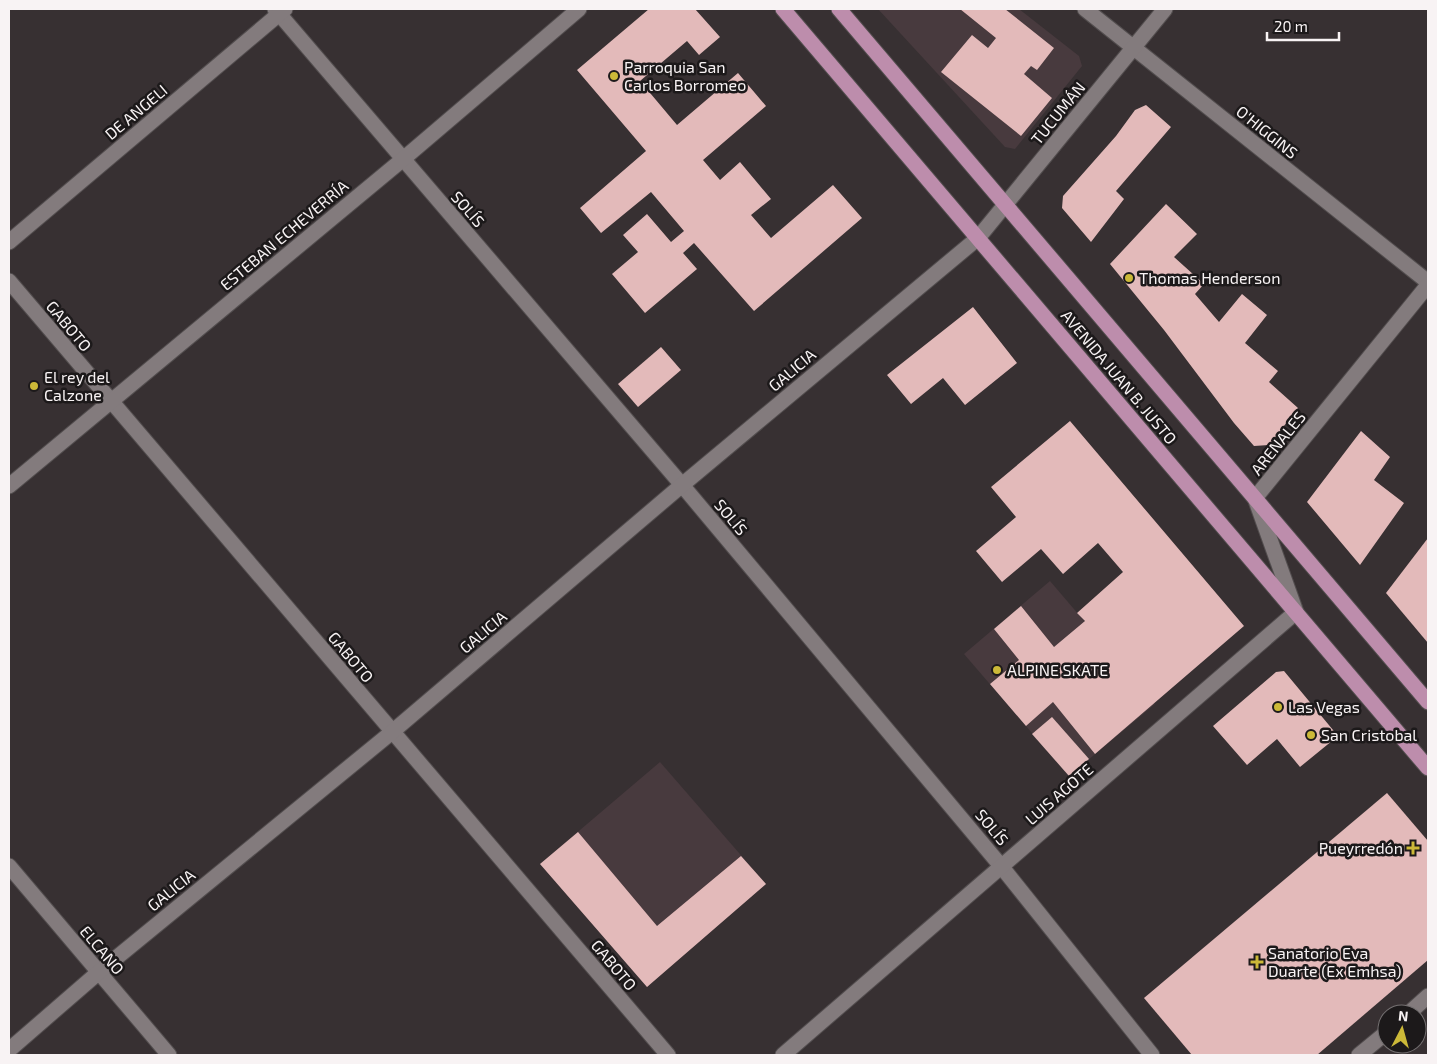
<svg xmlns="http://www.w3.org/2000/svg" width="1437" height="1064" font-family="'Exo 2',sans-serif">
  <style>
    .built { fill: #483a3e }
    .building { fill: #e3baba }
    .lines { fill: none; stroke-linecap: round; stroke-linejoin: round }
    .street-casing { stroke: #524d4e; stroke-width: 17 }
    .primary-casing { stroke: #524d4e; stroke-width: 17 }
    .street { stroke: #837b7d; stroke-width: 15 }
    .primary { stroke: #bd8dac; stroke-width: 15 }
    .poi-dot { fill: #ccb938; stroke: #1c191a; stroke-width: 2 }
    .labels { text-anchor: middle; stroke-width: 5; stroke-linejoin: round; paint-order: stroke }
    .poi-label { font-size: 16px; fill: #f8f3f4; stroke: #1c191a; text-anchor: start }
    .street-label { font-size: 16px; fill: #f8f3f4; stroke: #1c191a }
  </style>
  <rect width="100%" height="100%" fill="#373032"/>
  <g class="built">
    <polygon points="878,9 1019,9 1079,56 1082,66 1015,149 1005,147"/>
    <polygon points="1050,581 1155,704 1069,776 964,654"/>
    <polygon points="660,762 766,884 647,987 540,864"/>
  </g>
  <g class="building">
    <polygon points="649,9 695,9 720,37 699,55 687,41 640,81 677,125 738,73 766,106 703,160 720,180 740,162 771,199 751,215 771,238 833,185 862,218 754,311 694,243 683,253 697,269 645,313 612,274 638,252 623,235 647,214 671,242 684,231 651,192 601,233 580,208 646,151 577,70"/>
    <polygon points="960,9 1005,9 1054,48 1037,70 1031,66 1024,74 1052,98 1021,136 941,72 972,35 988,48 996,38"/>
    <polygon points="1146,105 1171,127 1116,191 1124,199 1091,242 1062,208 1063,196 1116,136 1135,110"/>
    <polygon points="1166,204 1197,234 1174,257 1204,284 1195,294 1219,322 1242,294 1267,315 1245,343 1278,371 1269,382 1298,408 1269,445 1254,446 1234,423 1164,330 1110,264"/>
    <polygon points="973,307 1017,363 965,405 943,378 911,404 887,375"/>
    <polygon points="661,347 681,370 638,407 618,384"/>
    <polygon points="1070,421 1244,626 1095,754 1053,702 1026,726 990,684 1019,660 994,629 1021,606 1054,647 1085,621 1077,613 1123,572 1098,543 1063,574 1041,549 1002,582 976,551 1016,517 991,487"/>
    <polygon points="1361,431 1390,457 1374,480 1404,503 1360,565 1307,502"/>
    <polygon points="1428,538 1428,643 1386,593"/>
    <polygon points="1284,671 1338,736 1300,767 1277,739 1247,765 1213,726 1276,672"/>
    <polygon points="1052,717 1089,759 1069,776 1032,734"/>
    <polygon points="1387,793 1428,841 1428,960 1317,1055 1192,1055 1144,998"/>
    <polygon points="578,832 657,926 741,856 766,884 647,987 540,864"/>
  </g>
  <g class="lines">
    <g class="street-casing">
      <g id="street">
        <polyline points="275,9 682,485 1001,866 1152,1055"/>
        <polyline points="1085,9 1428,282"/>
        <polyline points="9,242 285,9"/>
        <polyline points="9,281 668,1055"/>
        <polyline points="9,486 402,160 579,9"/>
        <polyline points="9,866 169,1055"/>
        <polyline points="1408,1014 1428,996"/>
        <polyline points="9,1050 99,972 392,732 682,485 978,238 1165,9"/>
        <polyline points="783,1055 1296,612 1255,498 1428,285"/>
        <polyline points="1359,1055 1387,1032"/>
      </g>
    </g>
    <g class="primary-casing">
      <g id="primary">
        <polyline points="783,9 1428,768"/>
        <polyline points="839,9 1428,702"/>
      </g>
    </g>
    <use href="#street" class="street"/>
    <use href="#primary" class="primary"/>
  </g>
  <g class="poi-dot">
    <circle cx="614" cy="76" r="5"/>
    <circle cx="1129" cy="278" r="5"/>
    <circle cx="34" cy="386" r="5"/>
    <circle cx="997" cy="670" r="5"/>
    <circle cx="1278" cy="707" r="5"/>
    <circle cx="1311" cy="735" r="5"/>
    <path d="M1410.5 840.5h5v5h5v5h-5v5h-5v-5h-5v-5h5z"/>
    <path d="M1254.5 954.5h5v5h5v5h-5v5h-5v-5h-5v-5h5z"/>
  </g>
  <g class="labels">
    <g class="poi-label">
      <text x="624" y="73">Parroquia San<tspan x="624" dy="18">Carlos Borromeo</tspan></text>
      <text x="1139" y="284">Thomas Henderson</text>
      <text x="44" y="383">El rey del<tspan x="44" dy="18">Calzone</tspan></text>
      <text x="1007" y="676">ALPINE SKATE</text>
      <text x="1288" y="713">Las Vegas</text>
      <text x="1321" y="741">San Cristobal</text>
      <text x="1403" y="854" text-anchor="end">Pueyrredón</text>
      <text x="1268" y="959">Sanatorio Eva<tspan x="1268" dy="18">Duarte (Ex Emhsa)</tspan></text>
    </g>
    <g class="street-label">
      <text transform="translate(136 112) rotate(-40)" y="6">DE ANGELI</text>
      <text transform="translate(1058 113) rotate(-51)" y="6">TUCUMÁN</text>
      <text transform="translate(1267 132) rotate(39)" y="6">O'HIGGINS</text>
      <text transform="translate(468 209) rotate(49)" y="6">SOLÍS</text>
      <text transform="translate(284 235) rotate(-40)" y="6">ESTEBAN ECHEVERRÍA</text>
      <text transform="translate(69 326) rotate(50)" y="6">GABOTO</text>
      <text transform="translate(792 370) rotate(-40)" y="6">GALICIA</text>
      <text transform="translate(1119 377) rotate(50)" y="6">AVENIDA JUAN B. JUSTO</text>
      <text transform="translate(1278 443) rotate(-51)" y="6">ARENALES</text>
      <text transform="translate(731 517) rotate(50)" y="6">SOLÍS</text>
      <text transform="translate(483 632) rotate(-40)" y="6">GALICIA</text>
      <text transform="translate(351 657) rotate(50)" y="6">GABOTO</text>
      <text transform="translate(1059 794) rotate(-41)" y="6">LUIS AGOTE</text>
      <text transform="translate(992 827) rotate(50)" y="6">SOLÍS</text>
      <text transform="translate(171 890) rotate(-39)" y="6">GALICIA</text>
      <text transform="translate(102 950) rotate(50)" y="6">ELCANO</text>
      <text transform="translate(614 965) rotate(50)" y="6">GABOTO</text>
    </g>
  </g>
  <rect width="1437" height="1064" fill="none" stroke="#f8f3f4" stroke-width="20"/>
  <g transform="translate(1402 1029) rotate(6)"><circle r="24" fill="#1c191a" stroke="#747071"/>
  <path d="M0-4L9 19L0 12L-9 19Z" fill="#ccb938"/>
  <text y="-8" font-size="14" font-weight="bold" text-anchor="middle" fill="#f8f3f4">N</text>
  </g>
  <path d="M1267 32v8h72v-8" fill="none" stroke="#f8f3f4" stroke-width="2.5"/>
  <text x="1274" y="32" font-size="15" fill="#f8f3f4" stroke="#1c191a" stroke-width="4" paint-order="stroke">20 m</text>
</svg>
